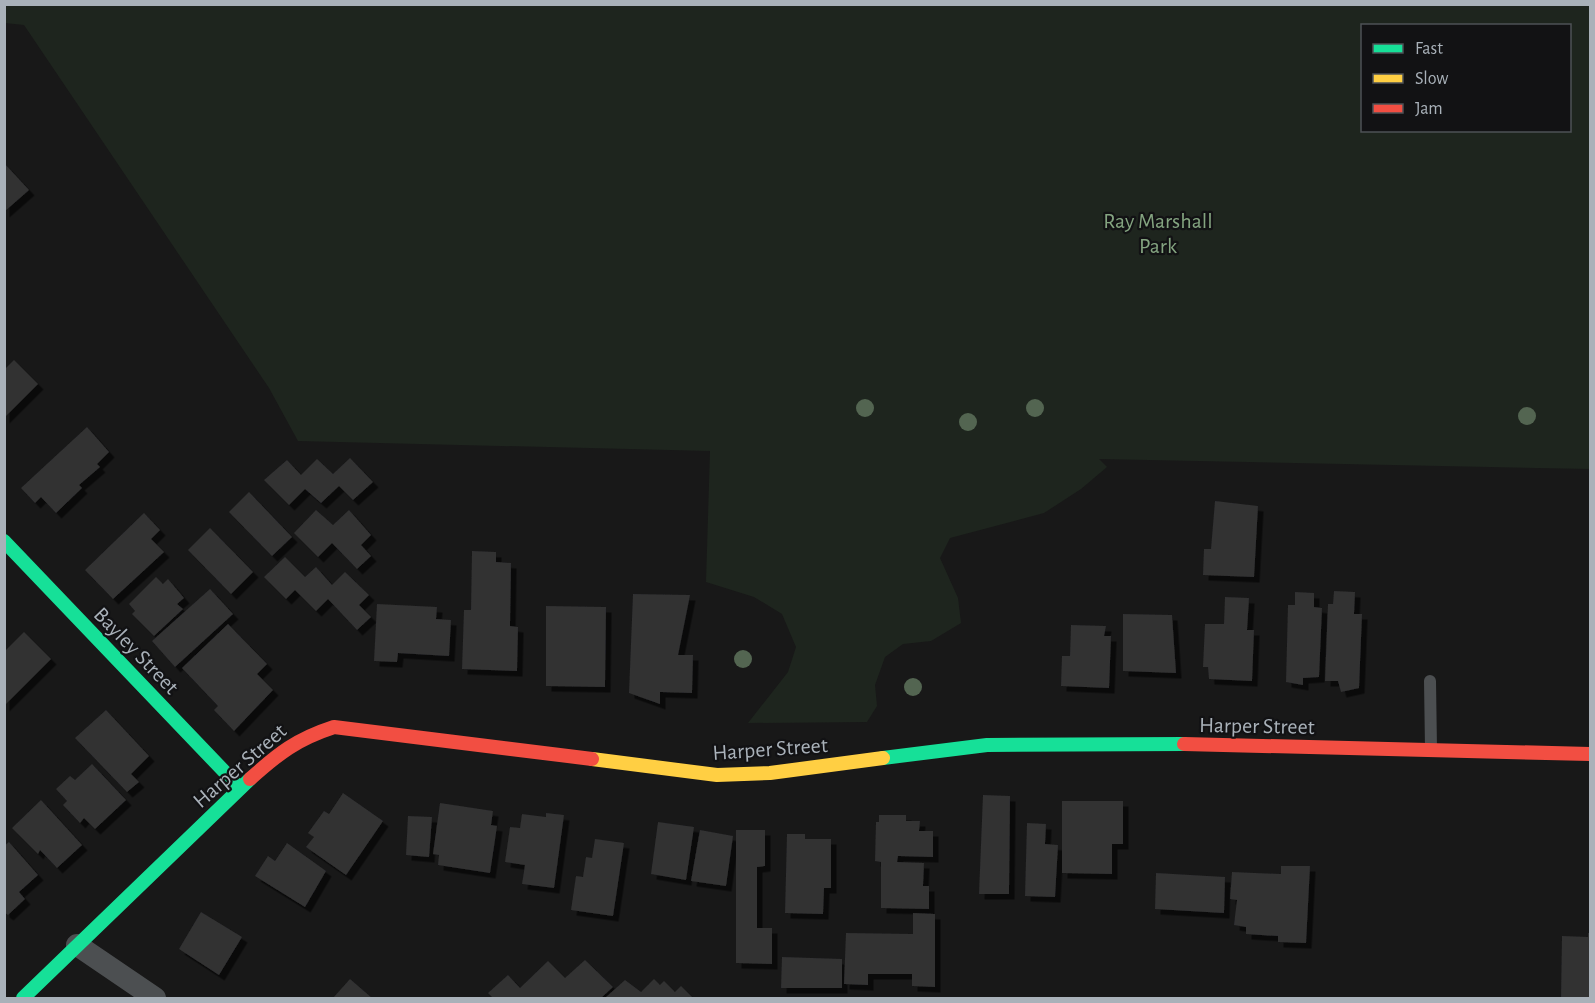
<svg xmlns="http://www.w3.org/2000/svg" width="1595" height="1003" font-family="'Alegreya Sans',sans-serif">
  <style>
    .green { fill: #1e251e; fill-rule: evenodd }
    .building { fill: #313132; filter: url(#shadow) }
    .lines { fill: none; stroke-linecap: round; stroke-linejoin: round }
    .lane { stroke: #4c4f51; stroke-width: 12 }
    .street { stroke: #4c4f51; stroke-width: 22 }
    .fast { stroke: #16e098; stroke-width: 14 }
    .slow { stroke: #ffcf43; stroke-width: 14 }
    .jam { stroke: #f24e42; stroke-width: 14 }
    .tree { fill: #536551 }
    .labels { text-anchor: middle; stroke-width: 4.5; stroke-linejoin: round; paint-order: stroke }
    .park-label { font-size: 22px; fill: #84a480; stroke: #121214 }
    .street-label { font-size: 22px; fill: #a9b1b9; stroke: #121214 }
  </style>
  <defs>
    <filter id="shadow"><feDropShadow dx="5.5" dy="5.5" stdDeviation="0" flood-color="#0009"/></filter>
  </defs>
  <rect width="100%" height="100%" fill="#181818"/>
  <path class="green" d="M4,5H1590V469L1099,459L1107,467L1081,489L1044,513L950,538L940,558L958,598L961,623L931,641L903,644L885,657L875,685L877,706L867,722L748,723L788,672L796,647L782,614L754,597L706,582L710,451L298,441L269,388L24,25L5,23ZM1362,26H1570V130H1362Z"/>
  <g class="building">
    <polygon points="4,163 29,190 4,212"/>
    <polygon points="14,360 38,384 4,418 4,370"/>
    <polygon points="87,427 109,452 97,464 100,467 79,485 82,488 56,513 41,497 35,503 21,488"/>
    <polygon points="350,458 373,482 353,500 339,486 321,503 305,489 289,505 264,480 287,460 301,475 317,459 333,474"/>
    <polygon points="249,492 292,537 272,556 229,512"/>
    <polygon points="1215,501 1258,506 1254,577 1203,575 1204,549 1211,549"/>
    <polygon points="316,510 333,525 349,510 371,535 361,545 371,556 357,569 332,543 318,557 294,533"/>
    <polygon points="144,513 160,530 151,539 164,552 113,599 85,570"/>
    <polygon points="210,528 253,572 231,594 188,550"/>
    <polygon points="472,551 496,552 496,562 511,563 510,626 518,627 517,671 462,669 464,610 471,610"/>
    <polygon points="285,557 305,577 316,567 332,585 345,572 369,595 359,605 371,617 357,630 328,599 316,611 295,590 286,599 264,577"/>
    <polygon points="156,577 163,584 168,579 184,598 177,604 183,609 154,636 132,614 135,611 129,604"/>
    <polygon points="210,589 233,614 175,667 152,641"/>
    <polygon points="1334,591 1355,592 1354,614 1362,614 1359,688 1341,692 1338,681 1325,681 1328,604 1333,604"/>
    <polygon points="1295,592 1314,593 1314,607 1322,608 1319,677 1303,678 1303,685 1286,682 1288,605 1295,605"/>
    <polygon points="633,594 690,595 678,655 693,655 692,693 660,692 660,704 629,693"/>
    <polygon points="1225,597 1249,598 1247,630 1254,630 1252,681 1209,679 1208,667 1203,667 1205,624 1224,624"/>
    <polygon points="377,604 437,607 436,619 451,620 449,656 398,653 397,662 374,661"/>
    <polygon points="546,606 606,607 605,687 546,686"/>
    <polygon points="1123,614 1172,615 1176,673 1123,671"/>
    <polygon points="228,624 267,664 257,674 273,690 234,731 214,710 218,706 182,668"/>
    <polygon points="1071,625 1106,626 1104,636 1111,636 1109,688 1061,686 1062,656 1070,656"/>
    <polygon points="24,632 51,659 4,706 4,652"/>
    <polygon points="106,710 149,756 131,774 139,782 127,792 75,738"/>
    <polygon points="92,764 126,800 95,829 84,818 80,823 63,805 67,801 56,789 70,776 75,780"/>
    <polygon points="343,793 383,821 346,875 306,847 314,837 308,833 324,811 329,814"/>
    <polygon points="983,795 1010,796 1009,894 979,894"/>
    <polygon points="41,800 82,845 57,868 40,850 38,854 12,828"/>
    <polygon points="1062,801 1123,801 1123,844 1112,844 1112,874 1062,873"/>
    <polygon points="440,803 493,811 491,825 497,826 490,873 438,865 439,855 433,854"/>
    <polygon points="546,813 564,815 554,888 522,884 525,865 505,862 510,827 520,828 522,814 546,817"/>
    <polygon points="879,815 906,815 906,821 920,821 919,831 933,831 933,857 898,856 897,862 924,863 923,886 929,886 929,909 881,908 881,862 875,861 876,822 879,822"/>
    <polygon points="408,816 432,817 429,857 406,855"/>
    <polygon points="658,822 694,827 686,880 651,874"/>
    <polygon points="1027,823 1046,824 1045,844 1058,845 1055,897 1025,896"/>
    <polygon points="700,830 733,836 726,886 691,881"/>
    <polygon points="736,830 765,830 765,866 757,867 757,928 772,928 772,964 736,963"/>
    <polygon points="787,834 805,834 805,839 831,839 831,888 824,888 823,914 785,913"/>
    <polygon points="595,839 624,843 613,916 571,910 576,876 583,877 586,857 592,858"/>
    <polygon points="9,842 38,875 19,892 25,899 8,915 4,912 4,846"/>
    <polygon points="287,843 326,871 305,907 255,876 268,856 275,861"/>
    <polygon points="1281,866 1310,866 1306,943 1278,942 1278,936 1246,934 1246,927 1234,925 1237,900 1230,899 1232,872 1281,874"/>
    <polygon points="1156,873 1225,877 1224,913 1155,909"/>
    <polygon points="201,912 242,937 219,975 179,949"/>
    <polygon points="913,913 935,914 935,987 912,986 912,974 868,974 868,985 844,984 846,933 913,934"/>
    <polygon points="1588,933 1590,933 1590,998 1561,998 1562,936 1588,937"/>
    <polygon points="782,957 842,959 842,988 781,988"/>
    <polygon points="585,960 613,987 601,998 493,998 488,993 508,975 520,988 548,961 565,978"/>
    <polygon points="350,979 372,998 333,998"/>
    <polygon points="654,979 660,985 664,981 675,992 681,986 693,998 605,998 625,980 641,992"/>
  </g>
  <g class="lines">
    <polyline class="lane" points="1430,681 1431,749"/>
    <polyline class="street" points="77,945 155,998"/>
    <g class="fast">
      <polyline points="4,541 240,788"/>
      <polyline points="883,758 987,745 1184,744"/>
      <polyline points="23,998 250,779"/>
    </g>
    <polyline class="slow" points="592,759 717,775 770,773 883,758"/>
    <g class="jam">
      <polyline points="1184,744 1590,754"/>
      <path d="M250,779C279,753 297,739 334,727L592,759"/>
    </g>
  </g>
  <g class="tree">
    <circle cx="865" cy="408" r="9"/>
    <circle cx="1035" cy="408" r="9"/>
    <circle cx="1527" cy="416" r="9"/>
    <circle cx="968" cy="422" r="9"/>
    <circle cx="743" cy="659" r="9"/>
    <circle cx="913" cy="687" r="9"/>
  </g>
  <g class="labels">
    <g class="park-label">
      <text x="1158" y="228">Ray Marshall<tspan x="1158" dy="25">Park</tspan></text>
    </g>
    <g class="street-label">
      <text transform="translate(137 650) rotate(46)" y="8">Bayley Street</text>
      <text transform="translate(1257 725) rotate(1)" y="8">Harper Street</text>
      <text transform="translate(770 748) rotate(-4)" y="8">Harper Street</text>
      <text transform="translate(239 765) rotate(-41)" y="8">Harper Street</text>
    </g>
  </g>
  <rect width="1595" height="1003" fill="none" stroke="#a9b1b9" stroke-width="12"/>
  <rect x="1361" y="24" width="210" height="108" fill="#121214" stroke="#4e5256" stroke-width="1.5"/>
  <rect x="1373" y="44" width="30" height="9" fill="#16e098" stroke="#4e5256" stroke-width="1.5"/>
  <text x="1415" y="54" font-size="18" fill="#a9b1b9">Fast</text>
  <rect x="1373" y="74" width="30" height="9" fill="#ffcf43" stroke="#4e5256" stroke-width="1.5"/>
  <text x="1415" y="84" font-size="18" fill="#a9b1b9">Slow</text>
  <rect x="1373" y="104" width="30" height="9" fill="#f24e42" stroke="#4e5256" stroke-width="1.5"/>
  <text x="1415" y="114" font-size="18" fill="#a9b1b9">Jam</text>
</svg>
